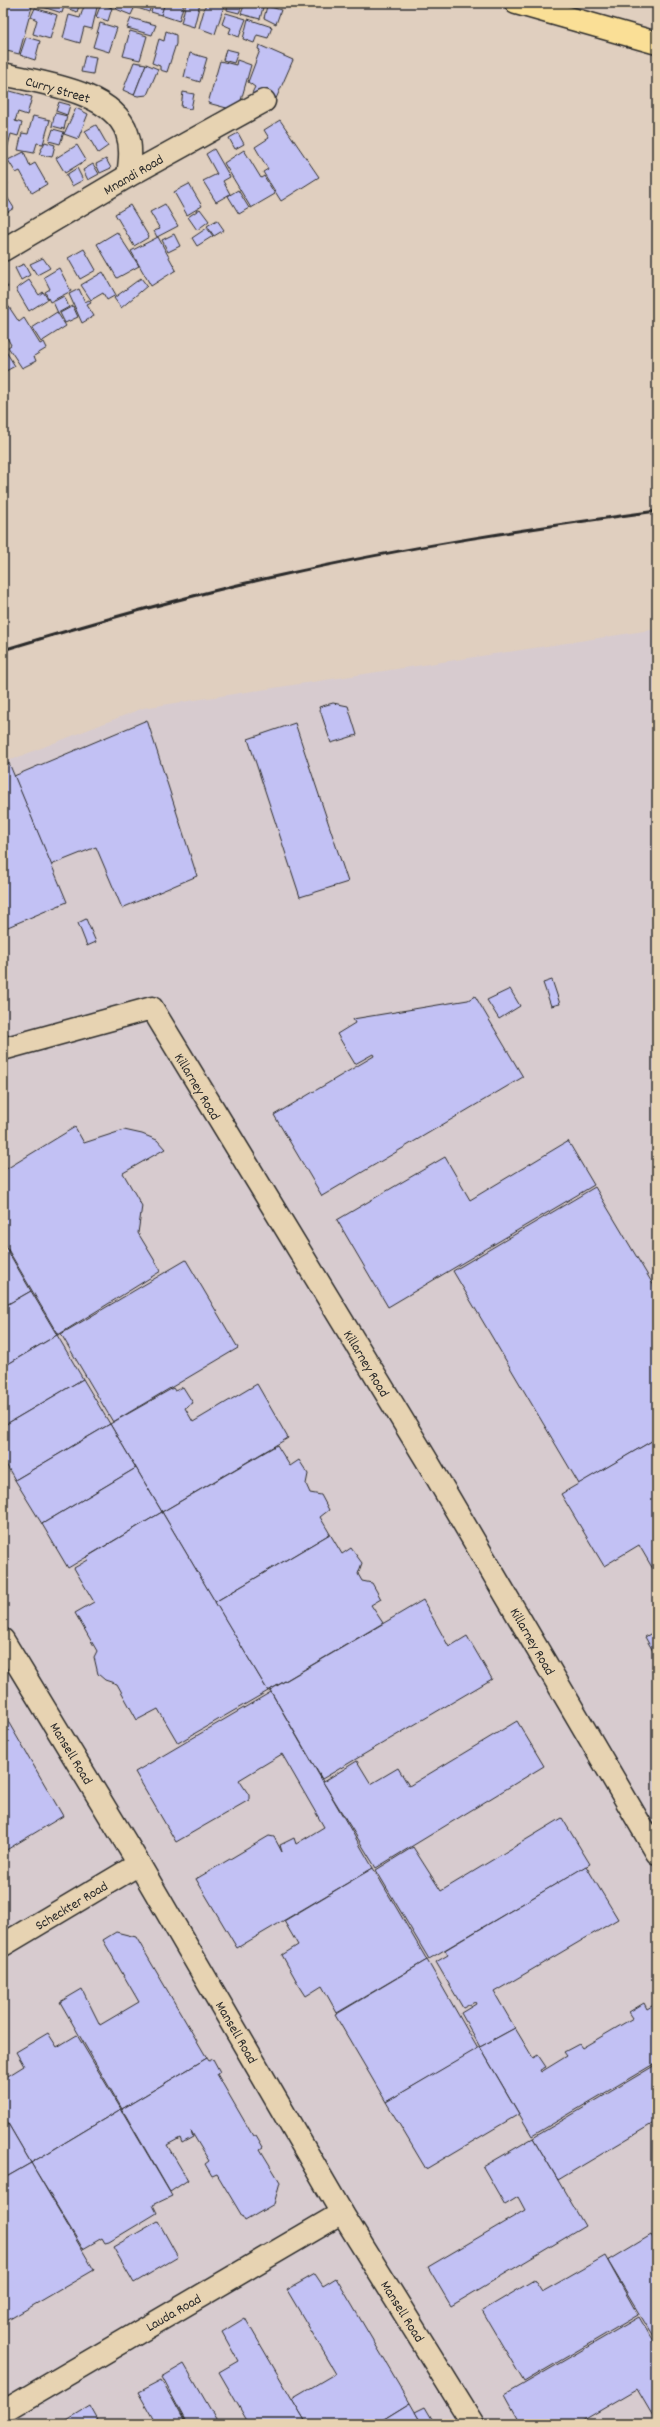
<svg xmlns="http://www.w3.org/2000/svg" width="660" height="2427" font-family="Dekko,sans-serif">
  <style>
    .built { fill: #d7cbcf }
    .building { fill: #c2c1f4; stroke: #2b2b2b }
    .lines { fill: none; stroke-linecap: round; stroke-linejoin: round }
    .minor-casing { stroke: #2b2b2b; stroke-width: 25 }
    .motorway-casing { stroke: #2b2b2b; stroke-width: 25 }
    .minor { stroke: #e7d3b2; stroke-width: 22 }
    .motorway { stroke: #fadf96; stroke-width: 22 }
    .rail { stroke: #2b2b2b; stroke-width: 3 }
    .labels { text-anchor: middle; stroke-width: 3.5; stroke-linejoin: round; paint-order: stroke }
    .street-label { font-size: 14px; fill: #2b2b2b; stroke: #e7d3b2 }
  </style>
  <rect width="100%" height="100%" fill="#e0cfbf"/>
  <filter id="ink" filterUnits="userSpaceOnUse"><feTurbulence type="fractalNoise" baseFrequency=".025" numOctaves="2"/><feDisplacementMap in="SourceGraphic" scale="8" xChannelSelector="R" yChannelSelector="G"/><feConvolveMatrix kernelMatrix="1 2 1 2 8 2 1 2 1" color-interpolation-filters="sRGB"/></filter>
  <g filter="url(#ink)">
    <polygon class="built" points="657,629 657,2424 3,2424 3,763 143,708"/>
    <g class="building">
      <polygon points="5,3 33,3 19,54 3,50"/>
      <polygon points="44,3 65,3 62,13 43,7"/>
      <polygon points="66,3 80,3 77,12 64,7"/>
      <polygon points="85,3 98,3 92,29 84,27 80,43 63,38 69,15 80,18"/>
      <polygon points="101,3 114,3 112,7"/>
      <polygon points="118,3 136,4 131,15 116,9"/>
      <polygon points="136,3 152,3 149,12 135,7"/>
      <polygon points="154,3 165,3 161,15 151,12"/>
      <polygon points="165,3 184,3 179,21 161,15"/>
      <polygon points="186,3 200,3 194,27 181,23"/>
      <polygon points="206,3 225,3 215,34 199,28"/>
      <polygon points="228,3 243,3 239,13 227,10"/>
      <polygon points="245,3 264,3 260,19 241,14"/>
      <polygon points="101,4 112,8 108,21 96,17"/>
      <polygon points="267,6 281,10 276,24 264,18"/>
      <polygon points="35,8 57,15 50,39 33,34 37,20 31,17"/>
      <polygon points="226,13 246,19 239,37 229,33 231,28 222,24"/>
      <polygon points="131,18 156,25 152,35 127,28"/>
      <polygon points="248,19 272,27 268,38 257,35 254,43 243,39"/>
      <polygon points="100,23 117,28 109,52 93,47"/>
      <polygon points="130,31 147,36 140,60 123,56"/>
      <polygon points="166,31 176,35 176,44 167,72 160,70 160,66 152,63 159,39 164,41"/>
      <polygon points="26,37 40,41 35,60 20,55"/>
      <polygon points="259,45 293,60 275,101 254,96 252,93 255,87 248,82 260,50 258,49"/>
      <polygon points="226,49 238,52 234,63 223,60"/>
      <polygon points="190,53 207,58 200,82 184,77"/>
      <polygon points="85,55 96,57 93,74 81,72"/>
      <polygon points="237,60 251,65 238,111 208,103 220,61 236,65"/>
      <polygon points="134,62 146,64 134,95 123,90"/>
      <polygon points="146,64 158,69 147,95 138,96 134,95"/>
      <polygon points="3,89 32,97 27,115 18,112 15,121 22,123 18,136 11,134 7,149 3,148"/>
      <polygon points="183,92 194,94 191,109 181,107"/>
      <polygon points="59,102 70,105 67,115 56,111"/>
      <polygon points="76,108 88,114 78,139 64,134"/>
      <polygon points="55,113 67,116 64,129 52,126"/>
      <polygon points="33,116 50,120 43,144 37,143 34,153 18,150 22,133 28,134"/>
      <polygon points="280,120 319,177 281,201 263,172 268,169 255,147 269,138 264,130"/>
      <polygon points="96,125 108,146 98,153 85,131"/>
      <polygon points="53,129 64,132 60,144 49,141"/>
      <polygon points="238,133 244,144 235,149 229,138"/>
      <polygon points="45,142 55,145 52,157 39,154"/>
      <polygon points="77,145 86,160 65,173 56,158"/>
      <polygon points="214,149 230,177 223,181 230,194 216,202 203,181 217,174 206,154"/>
      <polygon points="244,150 261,178 264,176 275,194 251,208 224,163"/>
      <polygon points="24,152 30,166 35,163 47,184 32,193 20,171 16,173 8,160"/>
      <polygon points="106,159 111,168 100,173 96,164"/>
      <polygon points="93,164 99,174 88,180 83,170"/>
      <polygon points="77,168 83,180 72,186 66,175"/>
      <polygon points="3,176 8,184 3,187"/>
      <polygon points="189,184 202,206 187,215 174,192"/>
      <polygon points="238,190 249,208 239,214 228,196"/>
      <polygon points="7,197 14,208 3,215 3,199"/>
      <polygon points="165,204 178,226 157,237 154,231 160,229 150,212"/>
      <polygon points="130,205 149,237 134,246 115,214"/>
      <polygon points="200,209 209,221 197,230 188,217"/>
      <polygon points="217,220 224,230 214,236 207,226"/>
      <polygon points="207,228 213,236 197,246 192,238"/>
      <polygon points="117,232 139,266 117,278 97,244"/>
      <polygon points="174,234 180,246 168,252 162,240"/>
      <polygon points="158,237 176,270 151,286 131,251"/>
      <polygon points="84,249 96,270 80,279 68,258"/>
      <polygon points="43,258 50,268 37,275 30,264"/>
      <polygon points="24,264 30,275 21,280 15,268"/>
      <polygon points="59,268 71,291 50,302 45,292 50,289 44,277"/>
      <polygon points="103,272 116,295 107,300 103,293 91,300 81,285"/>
      <polygon points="141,278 147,286 121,308 114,298"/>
      <polygon points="29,280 39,295 43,292 48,299 29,311 16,289"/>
      <polygon points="3,281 8,287 3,290"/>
      <polygon points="79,289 85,302 89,300 91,303 87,305 94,316 82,323 69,294"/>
      <polygon points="64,296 69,307 58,313 53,302"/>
      <polygon points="5,301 19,322 24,318 40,344 44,342 47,348 34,356 36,361 22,368 8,347 11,345 3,330 3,302"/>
      <polygon points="73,306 78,317 65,323 60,313"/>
      <polygon points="57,312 66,326 41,342 32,328"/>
      <polygon points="5,350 15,366 6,371 3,366 3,351"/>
      <polygon points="333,703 348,706 357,735 331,743 319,707"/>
      <polygon points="147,720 197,876 122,908 96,847 51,865 14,776"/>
      <polygon points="295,723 348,882 300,897 248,739"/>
      <polygon points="9,763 67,902 3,929 3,765"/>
      <polygon points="86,919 96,942 87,946 78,923"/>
      <polygon points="552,980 560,1004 551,1006 543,983"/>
      <polygon points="510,989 520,1006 499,1019 487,1000"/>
      <polygon points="475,996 523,1077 322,1196 274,1115 374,1056 373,1054 355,1064 337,1034 355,1023 353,1019 468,1000"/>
      <polygon points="75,1127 84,1143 124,1130 142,1134 157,1140 165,1149 123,1173 142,1206 138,1233 161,1271 58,1335 3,1241 3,1171"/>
      <polygon points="568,1141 594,1185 388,1307 337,1220 445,1157 470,1200"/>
      <polygon points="595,1187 657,1291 657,1438 579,1484 453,1271"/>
      <polygon points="5,1246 31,1291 3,1307 3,1247"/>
      <polygon points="186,1260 238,1348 113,1422 61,1334"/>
      <polygon points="31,1291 57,1335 3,1367 3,1307"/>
      <polygon points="57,1335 83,1379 3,1426 3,1367"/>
      <polygon points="83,1379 110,1424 15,1480 3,1459 3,1426"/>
      <polygon points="257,1384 288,1438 162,1512 110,1424 173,1388 175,1391 183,1387 193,1403 185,1408 193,1422"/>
      <polygon points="110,1424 136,1468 42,1524 15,1480"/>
      <polygon points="657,1438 657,1576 639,1545 604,1566 561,1494"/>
      <polygon points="277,1445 290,1466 299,1460 308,1474 306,1484 310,1493 321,1495 329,1510 320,1517 330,1534 215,1602 162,1512"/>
      <polygon points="136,1468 162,1512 68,1568 42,1524"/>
      <polygon points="162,1512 268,1691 178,1743 158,1709 137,1720 117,1684 105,1680 98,1674 94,1657 97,1651 75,1613 94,1602 74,1568 88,1560 87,1557"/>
      <polygon points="330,1534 342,1554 351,1548 362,1563 358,1574 362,1581 372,1583 381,1599 371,1605 383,1623 268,1691 215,1602"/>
      <polygon points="423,1600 449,1647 467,1636 492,1679 322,1779 270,1690"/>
      <polygon points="657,1630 657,1658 645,1637"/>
      <polygon points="271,1692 373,1868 237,1948 196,1879 269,1836 274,1837 282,1852 280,1845 294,1838 296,1844 324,1827 282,1754 239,1780 249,1795 249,1800 176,1842 135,1772"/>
      <polygon points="6,1718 63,1816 3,1852 3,1720"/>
      <polygon points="517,1721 544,1766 376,1868 323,1782 357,1761 371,1784 398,1768 409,1786"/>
      <polygon points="562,1818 590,1864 429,1959 376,1870 413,1847 441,1891"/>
      <polygon points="586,1866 618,1919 494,1992 515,2028 480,2047 461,2013 476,2004 475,2002 463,2008 436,1962 448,1955 445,1950"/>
      <polygon points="373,1868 427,1960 337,2013 322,1986 306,1996 297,1982 282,1955 298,1945 284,1921"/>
      <polygon points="116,1932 136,1937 207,2058 122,2109 60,2002 82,1989 100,2025 139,2002 103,1940"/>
      <polygon points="427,1960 478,2049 386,2102 335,2015"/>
      <polygon points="644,2003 647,2009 657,2003 657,2062 532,2136 480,2047 515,2028 533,2058 538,2055 546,2067 540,2070 541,2072 567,2056 564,2052 579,2044 582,2048 633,2018 629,2012"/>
      <polygon points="48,2033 57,2047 77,2035 121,2109 31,2163 3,2115 3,2079 24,2066 16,2052"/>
      <polygon points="480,2047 519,2114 426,2169 386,2102"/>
      <polygon points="207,2058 209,2061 213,2059 220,2072 217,2074 253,2136 256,2135 263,2147 260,2149 280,2182 274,2204 245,2221 217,2174 212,2176 205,2164 209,2161 191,2131 193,2137 182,2143 180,2138 167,2145 188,2180 170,2192 122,2109"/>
      <polygon points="657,2064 657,2121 558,2180 533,2138"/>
      <polygon points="121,2109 172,2196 153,2205 157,2213 109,2242 105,2243 102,2238 83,2249 31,2163"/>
      <polygon points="3,2115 31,2163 3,2179"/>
      <polygon points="533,2138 585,2226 451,2306 428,2267 525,2210 518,2197 505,2205 483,2167"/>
      <polygon points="31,2163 94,2270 3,2323 3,2179"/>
      <polygon points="158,2221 178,2257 134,2283 113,2247"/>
      <polygon points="651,2235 657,2244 657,2343 608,2261"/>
      <polygon points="605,2256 638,2315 524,2382 482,2311 534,2280 542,2292"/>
      <polygon points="315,2274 323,2286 336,2278 410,2403 376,2424 307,2424 292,2399 336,2373 287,2290"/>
      <polygon points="639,2317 657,2348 657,2423 637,2389 577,2424 521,2424 505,2395"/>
      <polygon points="245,2318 292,2399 307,2424 249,2424 219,2372 238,2361 222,2332"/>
      <polygon points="184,2364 219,2424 187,2424 162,2377"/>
      <polygon points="161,2380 173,2400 186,2424 156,2424 138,2392"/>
      <polygon points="410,2403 422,2424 376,2424"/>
      <polygon points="90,2406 100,2424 66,2424 65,2421"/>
      <polygon points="425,2407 435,2424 422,2424 415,2412"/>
    </g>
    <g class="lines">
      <g class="minor-casing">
        <g id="minor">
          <path d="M3,74C41,83 113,91 127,133C132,147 130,162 128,176"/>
          <polyline points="3,250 128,176 264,101"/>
          <polyline points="3,1049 152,1008 426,1459 657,1853"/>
          <polyline points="3,1640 139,1864 342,2213 473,2424"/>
          <polyline points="3,1945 139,1864"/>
          <polyline points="3,2412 342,2213"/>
        </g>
      </g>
      <g class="motorway-casing">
        <polyline id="motorway" points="516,3 657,43"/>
      </g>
      <use href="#minor" class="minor"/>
      <use href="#motorway" class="motorway"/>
      <path class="rail" d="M3,650C95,622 188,595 282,575C406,547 531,528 657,511"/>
    </g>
  </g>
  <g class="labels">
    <g class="street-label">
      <text transform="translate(58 89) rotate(16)" y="5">Curry Street</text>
      <text transform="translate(133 174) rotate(-30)" y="5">Mnandi Road</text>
      <text transform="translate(198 1086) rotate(59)" y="5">Killarney Road</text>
      <text transform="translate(367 1363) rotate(59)" y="5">Killarney Road</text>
      <text transform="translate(533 1641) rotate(60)" y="5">Killarney Road</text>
      <text transform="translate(72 1753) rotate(59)" y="5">Mansell Road</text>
      <text transform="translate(71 1905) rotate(-31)" y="5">Scheckter Road</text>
      <text transform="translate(237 2032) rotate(60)" y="5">Mansell Road</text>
      <text transform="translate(403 2311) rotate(58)" y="5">Mansell Road</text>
      <text transform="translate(173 2312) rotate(-30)" y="5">Lauda Road</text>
    </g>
  </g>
  <rect width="660" height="2427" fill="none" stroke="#e7d3b2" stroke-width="16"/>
  <rect x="8" y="8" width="644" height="2411" fill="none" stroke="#2b2b2b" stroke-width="1.5" filter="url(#ink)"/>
</svg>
